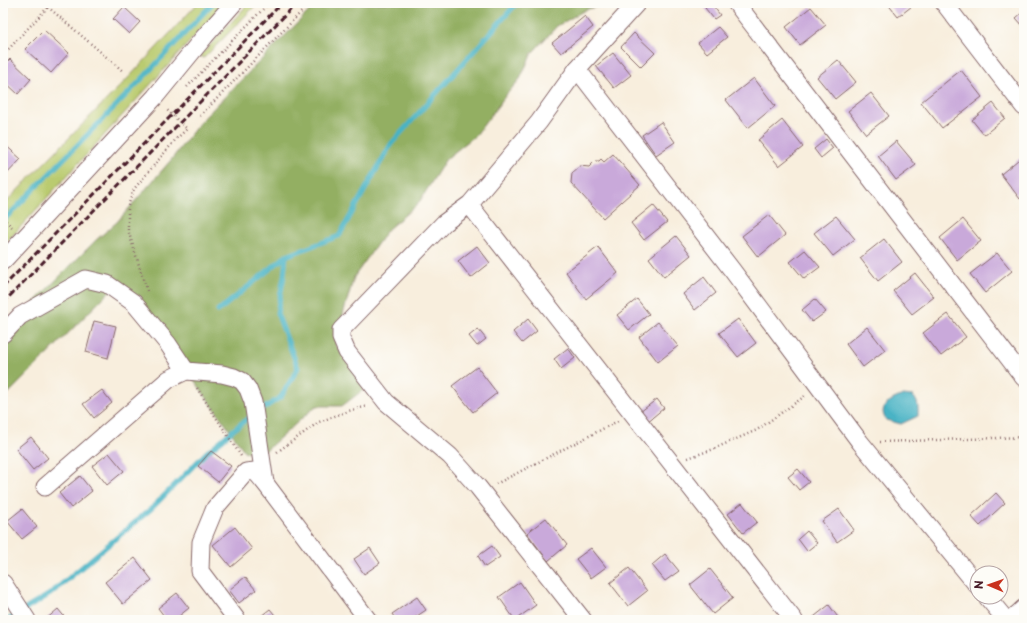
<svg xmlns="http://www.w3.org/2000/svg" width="1027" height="623" font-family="'Playpen Sans',sans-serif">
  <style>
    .green { fill: #bacb6f; stroke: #82754d }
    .forest { fill: #93af62; stroke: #6e6746 }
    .water { fill: #48b3c5; stroke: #496978 }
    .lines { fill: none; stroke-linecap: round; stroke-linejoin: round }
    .stream { stroke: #48b3c5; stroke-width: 5 }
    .building { fill: #c9a9da }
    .minor-casing { stroke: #876769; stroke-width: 19 }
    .path { stroke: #876769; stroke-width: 2.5; stroke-dasharray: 1 3; stroke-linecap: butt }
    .minor { stroke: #fff; stroke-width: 17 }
    .rail { stroke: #4a1f2b; stroke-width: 3; stroke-dasharray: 6 3; stroke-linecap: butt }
  </style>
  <rect width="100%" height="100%" fill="#fdfcf7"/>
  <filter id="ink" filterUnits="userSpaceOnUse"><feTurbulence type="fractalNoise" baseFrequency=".025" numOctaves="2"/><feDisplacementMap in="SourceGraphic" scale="8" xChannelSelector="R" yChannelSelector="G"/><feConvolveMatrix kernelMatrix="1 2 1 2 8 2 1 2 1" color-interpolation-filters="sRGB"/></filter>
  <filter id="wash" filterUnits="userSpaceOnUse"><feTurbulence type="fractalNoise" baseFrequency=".012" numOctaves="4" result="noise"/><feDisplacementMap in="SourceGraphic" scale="16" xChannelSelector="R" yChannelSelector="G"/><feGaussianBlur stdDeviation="0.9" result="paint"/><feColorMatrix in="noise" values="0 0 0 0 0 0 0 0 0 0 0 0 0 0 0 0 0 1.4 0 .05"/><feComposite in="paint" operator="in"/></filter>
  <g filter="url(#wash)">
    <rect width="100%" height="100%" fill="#f8eedd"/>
    <g class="green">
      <polygon points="198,3 225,3 3,246 3,205 131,75"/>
      <polygon points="249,3 258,3 204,58 200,56"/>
    </g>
    <polygon class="forest" points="317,3 610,3 585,10 557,26 532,53 520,79 506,95 476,135 446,159 418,204 388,229 354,277 344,311 336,345 366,388 342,406 316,406 264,452 245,452 180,360 114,287 3,399 3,333 96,240 117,222 171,160 200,122"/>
    <path class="water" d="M903,395L913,396C919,403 918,407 918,416L901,424L886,420C877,406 891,400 903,395Z"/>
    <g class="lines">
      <g class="stream">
        <polyline points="3,221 141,80 213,3"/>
        <polyline points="218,311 286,256 339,236 391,144 517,3"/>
        <polyline points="8,620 50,594 152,508 206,453 243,422 281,397 298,368 277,313 284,276 286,256"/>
      </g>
    </g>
    <g id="blocks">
      <g class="building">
        <polygon points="711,3 720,15 714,19 705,8"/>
        <polygon points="887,3 916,3 898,17"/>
        <polygon points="124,7 140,22 129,34 113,19"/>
        <polygon points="811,7 826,25 800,45 786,27"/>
        <polygon points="1024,11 1024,27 1016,18"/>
        <polygon points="585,16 593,27 561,53 552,43"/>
        <polygon points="718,27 727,37 707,53 698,43"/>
        <polygon points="44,30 69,53 51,73 25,49"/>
        <polygon points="634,33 655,53 641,67 621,47"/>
        <polygon points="613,53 631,75 614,88 596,66"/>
        <polygon points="10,59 31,79 18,94 3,80 3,66"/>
        <polygon points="838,60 856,82 835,99 817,77"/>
        <polygon points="961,70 982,97 942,128 921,102"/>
        <polygon points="754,78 775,106 748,128 726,100"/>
        <polygon points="871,93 889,116 866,134 848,111"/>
        <polygon points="993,103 1005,118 984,135 972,120"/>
        <polygon points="782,120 803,147 779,166 758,140"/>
        <polygon points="661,122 675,142 656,155 642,135"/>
        <polygon points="826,139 833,148 821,158 814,149"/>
        <polygon points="896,141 916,165 896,180 878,156"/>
        <polygon points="3,143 21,159 3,178"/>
        <polygon points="613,154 640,185 603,218 571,183 572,173 580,166 589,167 595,161 599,161 601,159 604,162"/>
        <polygon points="1024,155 1024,196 1020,199 1001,174"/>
        <polygon points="653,205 667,222 644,240 631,223"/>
        <polygon points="769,215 785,235 758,257 742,236"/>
        <polygon points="836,216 855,239 833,256 814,233"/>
        <polygon points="963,219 981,241 957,260 940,238"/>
        <polygon points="676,236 691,255 664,277 649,258"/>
        <polygon points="884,239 902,262 878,281 860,258"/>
        <polygon points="477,246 490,263 471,278 458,261"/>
        <polygon points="598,247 618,273 586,299 566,272"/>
        <polygon points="805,250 820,267 804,279 790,262"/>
        <polygon points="997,253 1012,271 985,293 970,274"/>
        <polygon points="915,273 934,297 912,314 893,291"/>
        <polygon points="704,277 716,293 695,310 683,294"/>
        <polygon points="637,299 649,314 629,330 617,315"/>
        <polygon points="815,299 826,312 812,322 802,310"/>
        <polygon points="948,314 966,337 941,356 923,333"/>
        <polygon points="528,319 537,331 522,343 513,332"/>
        <polygon points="738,319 756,343 738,357 719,333"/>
        <polygon points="94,321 116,326 108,358 86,352"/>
        <polygon points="658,322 678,346 658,362 639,337"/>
        <polygon points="867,327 885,350 863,367 846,344"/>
        <polygon points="478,329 486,339 477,346 469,336"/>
        <polygon points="568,348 575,358 561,369 554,359"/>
        <polygon points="477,367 497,393 473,412 452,386"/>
        <polygon points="102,390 112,403 94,418 83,404"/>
        <polygon points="657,399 664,408 647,422 640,412"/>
        <polygon points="31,437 48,458 33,470 16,449"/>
        <polygon points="211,451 231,466 218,482 198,466"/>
        <polygon points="109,453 124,471 107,485 92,466"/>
        <polygon points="798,469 809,482 799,490 788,477"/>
        <polygon points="80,476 92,491 71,508 59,493"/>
        <polygon points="996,493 1005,503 980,526 971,516"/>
        <polygon points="742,503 757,522 743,533 728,514"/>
        <polygon points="22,509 37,527 22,539 7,521"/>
        <polygon points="839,509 854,530 837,542 822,521"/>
        <polygon points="546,518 567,545 548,561 527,533"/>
        <polygon points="235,527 252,549 231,567 213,545"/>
        <polygon points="807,531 817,543 807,551 798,539"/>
        <polygon points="492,546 500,557 485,567 478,556"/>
        <polygon points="370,548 380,563 364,574 354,559"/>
        <polygon points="591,548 606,567 591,578 576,559"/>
        <polygon points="665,554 679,571 665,581 652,565"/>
        <polygon points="135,558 152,580 123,604 105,582"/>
        <polygon points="629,568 647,591 628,606 610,583"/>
        <polygon points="710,569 733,598 713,614 690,585"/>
        <polygon points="245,577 256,590 239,603 229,590"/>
        <polygon points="520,582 536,605 515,620 499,597"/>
        <polygon points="177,593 189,608 174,620 167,620 158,608"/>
        <polygon points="417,597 426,610 411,620 396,620 392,614"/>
        <polygon points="829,605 840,620 810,620"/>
        <polygon points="58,609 67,620 45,620"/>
        <polygon points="270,609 279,620 256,620"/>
      </g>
    </g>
  </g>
  <g filter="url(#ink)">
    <use href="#blocks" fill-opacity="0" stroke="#876769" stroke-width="1"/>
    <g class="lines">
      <g class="minor-casing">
        <g id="minor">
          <polyline points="736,3 1024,378"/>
          <polyline points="944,3 1024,107"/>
          <polyline points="577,69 732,270 860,442 977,585"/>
          <polyline points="472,208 794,620"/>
          <polyline points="3,261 155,97 205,36 234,3"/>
          <polyline points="3,334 20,316 86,279 107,284 134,303 168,344 186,371"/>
          <polyline points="45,487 169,379 186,371 222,374 234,377 242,381 248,389 253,402 265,483"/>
          <polyline points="3,583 27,620"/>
          <polyline points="987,597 1006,620"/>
          <polyline points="237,620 200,571 201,542 215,508 246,472 255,471 265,483 368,620"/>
          <polyline points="583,620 478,487 450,456 386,402 347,352 341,338 341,330 444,223 470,204 539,122 577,69 637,3"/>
          <polyline points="1011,620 1024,608"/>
        </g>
      </g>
      <g class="path">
        <polyline points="48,7 124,72"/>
        <polyline points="3,55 48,7 45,3"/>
        <polyline points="187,87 269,3"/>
        <polyline points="200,116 310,3"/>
        <polyline points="3,218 12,227"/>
        <polyline points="147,291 128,230 128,206 134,189 177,138 187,129 166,109"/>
        <polyline points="197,388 241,456"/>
        <polyline points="880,442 1024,437"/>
        <polyline points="277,452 319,422 348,411 368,406"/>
        <polyline points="688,458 711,450 757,430 805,396"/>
        <polyline points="496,484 618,421"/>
      </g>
      <use href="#minor" class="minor"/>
      <g class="rail">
        <polyline points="3,287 282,3"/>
        <polyline points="3,303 297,3"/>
      </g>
    </g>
  </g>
  <rect width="1027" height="623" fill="none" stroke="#fdfcf7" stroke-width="16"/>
  <g transform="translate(989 585) rotate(272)"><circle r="19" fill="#fdfcf7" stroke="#b5a4a5"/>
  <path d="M0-3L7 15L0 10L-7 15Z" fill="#c8321e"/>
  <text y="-6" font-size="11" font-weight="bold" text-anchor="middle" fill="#4a1f2b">N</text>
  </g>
</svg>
